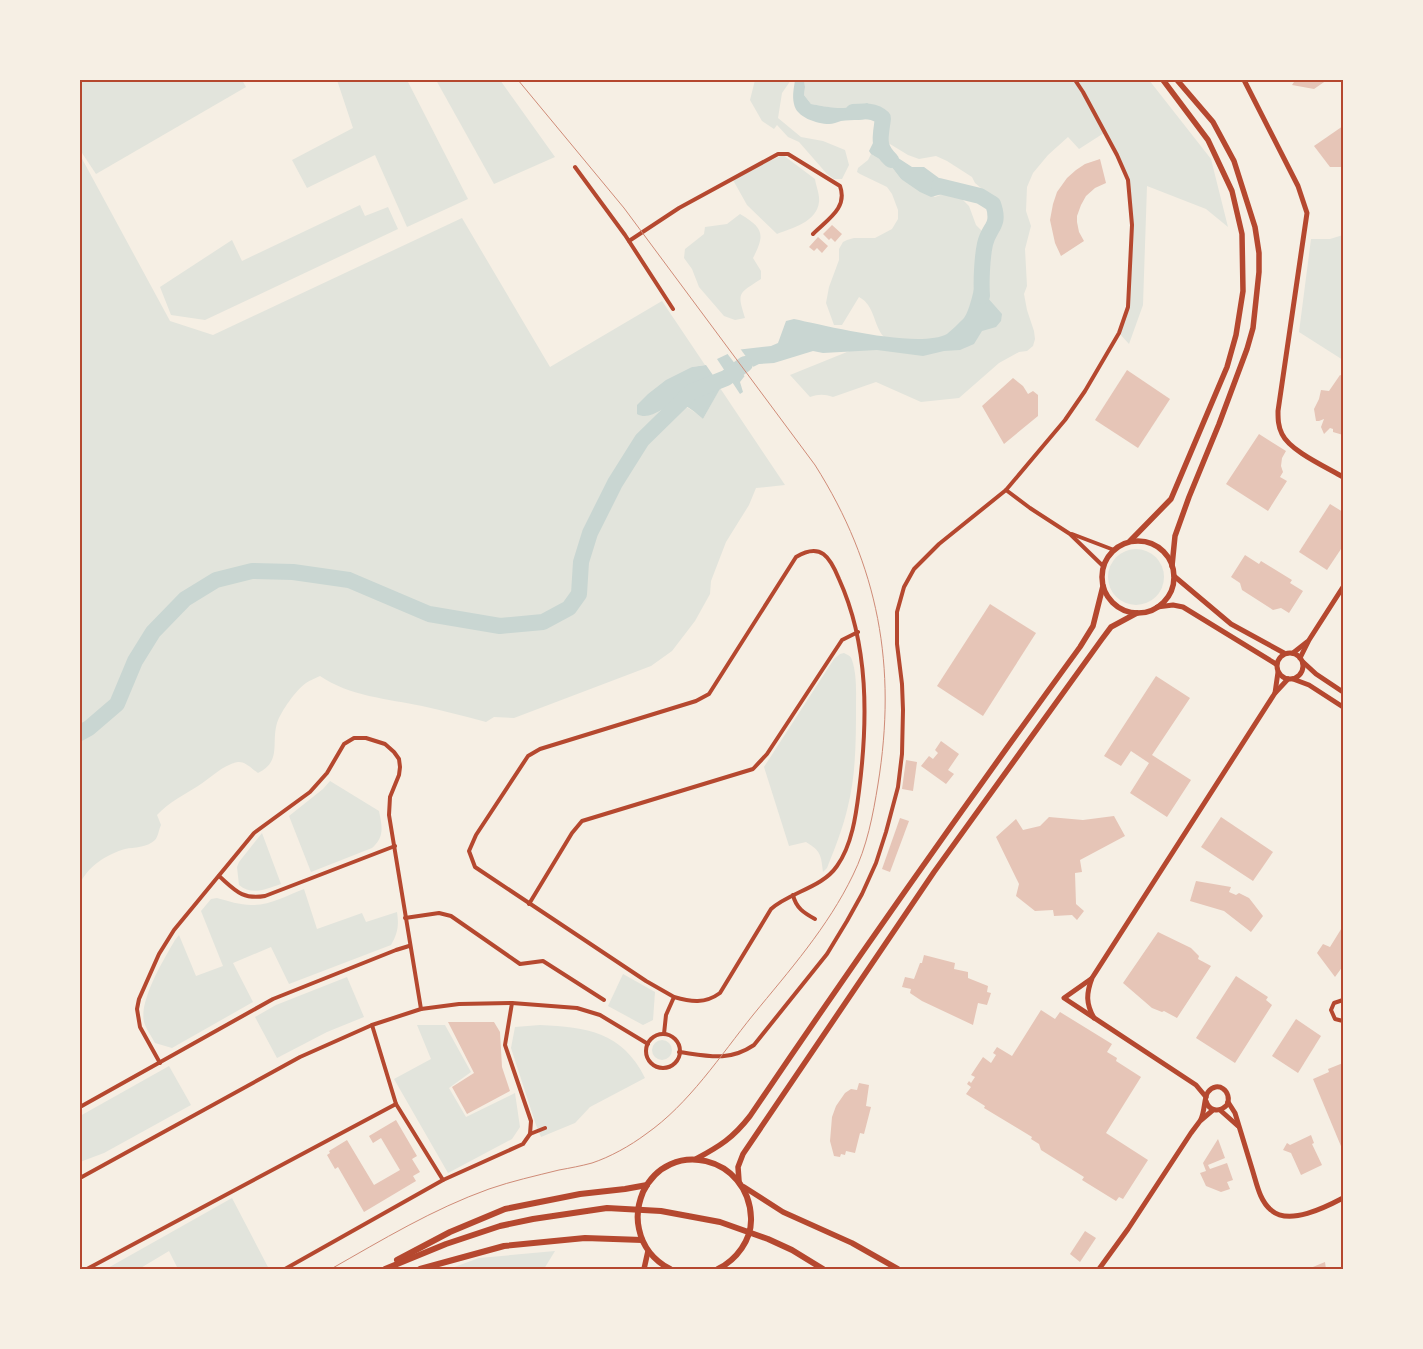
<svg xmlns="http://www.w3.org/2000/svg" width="1423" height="1349" font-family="'PT Sans',sans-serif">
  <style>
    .green { fill: #e2e4dc }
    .water { fill: #c9d6d2 }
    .pier { fill: #f6efe4 }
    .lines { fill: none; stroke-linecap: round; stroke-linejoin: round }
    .river { stroke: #c9d6d2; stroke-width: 16 }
    .building { fill: #e6c5b7 }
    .minor { stroke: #b5482f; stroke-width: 4 }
    .tertiary { stroke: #b5482f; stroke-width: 5 }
    .secondary { stroke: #b5482f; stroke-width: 5.5 }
    .primary { stroke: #b5482f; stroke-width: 6 }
    .tram { stroke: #cf8b77; stroke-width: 1 }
    .neatline { fill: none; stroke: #b5482f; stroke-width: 2 }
  </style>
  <rect width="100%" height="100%" fill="#f6efe4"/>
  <g class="green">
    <polygon points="80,80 242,80 246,87 96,174 80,150"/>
    <polygon points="337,80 407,80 468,199 407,227 375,155 307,188 292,160 353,128"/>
    <polygon points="436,80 500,80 555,157 494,184"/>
    <polygon points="755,80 791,80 782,93 778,118 801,137 823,141 845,150 849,165 842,179 834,179 827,174 799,142 788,137 777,125 774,129 762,121 750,100"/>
    <path d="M804,80H1149L1211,159L1228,227L1206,209L1147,186L1143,305L1129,344L1119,333L1128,307L1132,225L1128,180L1104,133L1079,149L1068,137L1048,155L1033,173L1027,187L1026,211L1031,226L1025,249L1027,286L1024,294L1027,310L1034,331L1035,339L1033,346L1027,351L1019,352L999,363L959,398L921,402L876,382L833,397C824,394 819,394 810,397L790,375L884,337C873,325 875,305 859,297L842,325H834L826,303L829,287L839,260V249L843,242L847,240L854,238H875L892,229L898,219V210L892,194L887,187L860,174L857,172L858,168L868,160L871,154L891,166L901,179L935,197L946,193L957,194L969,206L976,225L982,231L986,229L987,225L988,196L987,193L975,183L972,177L947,161L936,156L919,159L908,155L885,141L874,137C873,127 876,117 874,107L839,109L811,104L804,95L805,87Z"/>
    <path d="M80,155L170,321L213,335L462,218L550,367L662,301L705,365L692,367L659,412C679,399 687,406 703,419L720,388L785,485L756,488L749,505L726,542L711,581L710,594L695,621L672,651L651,666L514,718L494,717L486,722C465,716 444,711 422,706C388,699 349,696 320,676C316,678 310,680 306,683C296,690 281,711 277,723C271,744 282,761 258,773C252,769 245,761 238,762C222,765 211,778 198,786C184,795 169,802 157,815L161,825C159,829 158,837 155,840C147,848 134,847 125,849C107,854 87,867 80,884Z"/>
    <path d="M783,155L815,179C816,186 820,195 819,202C817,222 792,228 777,234L747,205L733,180L767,162Z"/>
    <polygon points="360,205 365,216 388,207 398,229 205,320 171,315 160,287 232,240 242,261"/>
    <path d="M740,214C764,228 765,235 753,258L761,271V279C738,294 737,292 745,318L735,320L724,316L699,287L692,269L684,258L685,249L704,234L705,227L727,224Z"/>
    <polygon points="1343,235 1343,360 1299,332 1311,239 1330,239"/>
    <circle cx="1136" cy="577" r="28"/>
    <path d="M844,653C848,655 851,656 852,660C857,675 856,692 856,706C856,739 856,774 848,806C843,828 835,848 827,868L823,872C821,855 821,851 806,842L789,846L764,767L834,659L840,654Z"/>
    <path d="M330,781L379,811C382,826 385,837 372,848L311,872L289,816L323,789Z"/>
    <path d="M262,833L281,884C266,889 252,896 239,885L237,867L239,862Z"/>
    <path d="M304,889L317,929L362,913L366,922L397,912C399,925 398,933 391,945L289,984L271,947L233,963L253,1002L172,1048L155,1043C152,1037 146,1029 144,1022C139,1000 164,959 175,940L179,935L196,976L223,966L201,911L211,899L217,898C228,901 240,905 251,905C269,906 288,895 304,889Z"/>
    <polygon points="623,974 655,992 653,1020 643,1025 608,1006"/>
    <polygon points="347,977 364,1017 327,1032 277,1058 255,1017 276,1005"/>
    <polygon points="417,1025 445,1025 471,1072 449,1088 466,1117 515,1093 520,1127 512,1139 448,1173 394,1079 431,1059"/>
    <path d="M540,1025C587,1027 622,1032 645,1078L590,1107L575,1123L541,1137L536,1125L511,1048L515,1027Z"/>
    <circle cx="662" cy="1050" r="10"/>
    <polygon points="169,1066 191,1105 104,1153 80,1162 80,1116"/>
    <polygon points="232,1198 269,1269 178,1269 169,1251 139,1269 106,1269"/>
    <polygon points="555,1251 544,1269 449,1269 479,1258"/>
  </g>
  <g class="water">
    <path d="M795,80H804L805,87L804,95L811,104C833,108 845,111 867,103L874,107L875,115C866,122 852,119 841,121C837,122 833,124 829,124C817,124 796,117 794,104C792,95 794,88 795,80Z"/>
    <polygon points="877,141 884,144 892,154 912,167 924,167 943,181 955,185 959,190 957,194 946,193 931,197 920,192 901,179 891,166 871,154 869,151 873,143"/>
    <path d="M985,274L987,297L1002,314L1001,321L996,327L982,331L974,344L960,350L944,351L923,356L877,350L823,353L813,351L774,363L759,364L751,368L740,382L743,392L740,394L717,359L736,350L771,346L778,343L786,321L794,319C827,326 919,349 947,334C952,330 959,323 964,318C970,310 974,288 977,277Z"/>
    <path d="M706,365L721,387L703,419C697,414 691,408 683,405C667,400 652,423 637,414V405L648,394L666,380L692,367Z"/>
  </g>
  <polygon class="pier" points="739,347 755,369 746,378 726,352"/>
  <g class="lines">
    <g class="river">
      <path d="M853,112C863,111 875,110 883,118C881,136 876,146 891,160"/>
      <path d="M939,186L980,196L993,204C1001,226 989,226 985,244C982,258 981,282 982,296"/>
      <polyline points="80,733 89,728 117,704 135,661 153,632 185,599 216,580 252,571 293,572 349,580 429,614 500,626 543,622 569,608 579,594 581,562 590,533 615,483 642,440 691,392 726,378 745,364"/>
    </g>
  </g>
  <g class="building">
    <polygon points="1293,80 1327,80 1314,89 1292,85 1294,82"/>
    <polygon points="1343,126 1343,167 1330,167 1314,146"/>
    <polygon points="1100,159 1106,183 1095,188 1086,196 1081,205 1077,216 1077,222 1079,232 1084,241 1061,256 1055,243 1050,220 1053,204 1057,192 1067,178 1076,170 1085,164"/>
    <polygon points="832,225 842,234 835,242 831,238 829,240 823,234"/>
    <polygon points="818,237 828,246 822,253 817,248 814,251 809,247"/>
    <polygon points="1127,370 1170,399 1138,448 1095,420"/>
    <polygon points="1340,375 1343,376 1343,435 1333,432 1333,429 1330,428 1324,434 1321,427 1324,419 1319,421 1316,421 1314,409 1319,399 1321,390 1329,391"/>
    <polygon points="1013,378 1023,386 1028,394 1033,391 1038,395 1038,416 1004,444 982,406"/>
    <polygon points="1259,434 1286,451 1282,458 1281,466 1283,472 1280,477 1287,481 1268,511 1226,484"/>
    <polygon points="1330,504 1343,512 1343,546 1327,570 1299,552"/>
    <polygon points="1245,555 1259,564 1261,561 1292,580 1290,583 1303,591 1289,613 1281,608 1273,610 1242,590 1240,583 1231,577"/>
    <polygon points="990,604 1036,633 983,716 937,686"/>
    <polygon points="1156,676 1190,698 1152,755 1191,780 1167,817 1130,793 1149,763 1131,751 1121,766 1104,756"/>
    <polygon points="941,741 959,754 948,770 954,774 946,784 921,766 929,756 933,759 938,753 935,750"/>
    <polygon points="906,760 917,762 913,791 902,789"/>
    <polygon points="1114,816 1125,836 1080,860 1082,872 1075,873 1076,904 1084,911 1077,920 1072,915 1054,916 1053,910 1035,911 1016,896 1019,884 996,837 1016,819 1023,830 1040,826 1049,817 1083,820"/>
    <polygon points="1221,817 1273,852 1253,881 1201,847"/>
    <polygon points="900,818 909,821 890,872 882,869"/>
    <polygon points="1196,881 1231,887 1229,892 1236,895 1239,893 1249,898 1263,916 1251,932 1224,911 1190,901"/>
    <polygon points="1343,926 1343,966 1335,977 1317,953 1323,944 1330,947"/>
    <polygon points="1158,932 1191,948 1199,956 1198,959 1211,966 1177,1018 1164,1011 1162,1012 1152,1008 1123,983"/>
    <polygon points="924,955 955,963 954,969 968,972 968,978 988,986 987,992 991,993 987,1005 978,1003 973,1025 922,1001 910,993 911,989 902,987 905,977 914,979 920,963 922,963"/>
    <polygon points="1236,976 1268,997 1266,1000 1272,1005 1235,1063 1196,1038"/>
    <polygon points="1041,1010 1055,1019 1060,1012 1112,1044 1107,1052 1117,1058 1116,1061 1141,1077 1106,1133 1148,1160 1123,1199 1119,1197 1116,1201 1082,1180 1084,1177 1041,1150 1039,1144 1031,1139 1032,1137 984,1108 985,1106 966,1094 971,1087 967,1084 969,1081 971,1083 975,1077 971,1075 983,1057 991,1063 996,1055 993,1053 997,1047 1012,1056"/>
    <polygon points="1296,1019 1321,1036 1298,1073 1272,1056"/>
    <polygon points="448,1022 494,1022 500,1032 502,1067 510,1091 467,1114 452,1087 474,1073"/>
    <polygon points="1343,1063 1343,1151 1313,1079 1329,1072 1328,1069"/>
    <polygon points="859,1083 869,1085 866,1106 871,1107 864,1134 860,1133 855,1153 846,1151 845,1155 841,1154 840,1157 834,1156 830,1141 832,1117 836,1106 845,1093 851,1089 857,1090"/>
    <polygon points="396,1120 417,1156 412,1159 420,1172 413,1176 416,1181 364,1212 338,1167 335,1169 327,1155 330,1153 329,1151 347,1140 374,1185 400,1170 381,1138 373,1143 369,1136"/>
    <polygon points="1311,1135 1314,1143 1312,1144 1322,1165 1301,1175 1291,1153 1283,1150 1287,1143 1290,1145"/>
    <polygon points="1218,1139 1225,1158 1208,1165 1210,1169 1227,1163 1233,1180 1227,1182 1230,1189 1221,1192 1206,1186 1200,1173 1206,1171 1203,1163"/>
    <polygon points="1085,1231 1096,1238 1080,1262 1070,1254"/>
    <polygon points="1325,1262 1326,1269 1308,1269"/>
  </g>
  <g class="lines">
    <g class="minor">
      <polyline points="575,167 625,235 673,309"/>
      <path d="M629,241L679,208L778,154H788L840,186C848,208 828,219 813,234"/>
      <polyline points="1006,490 1030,508 1070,534 1103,566"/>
      <polyline points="1072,534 1114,550"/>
      <path d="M219,876C235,890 242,900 265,896L395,846"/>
      <path d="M793,895C796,908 804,913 815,919"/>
      <polyline points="529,904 572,833 582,821 753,769 767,754 842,640 858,632"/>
      <polyline points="405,918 439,913 451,916 520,964 543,961 604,1000"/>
      <polyline points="1343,1000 1334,1003 1331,1010 1335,1019 1343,1021"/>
      <polyline points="512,1003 505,1045 531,1121 530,1134"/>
      <polyline points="372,1025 396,1104 443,1180"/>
      <path d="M664,1034L666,1015L674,997L646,981L475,867L469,851L476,835L528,756L540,749L696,701L709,694L796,557C821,542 830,557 839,579C869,645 868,720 859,791C856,815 852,845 837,866C822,888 790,892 771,909L720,993C705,1004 691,1002 674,997"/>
      <circle cx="663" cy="1051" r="17"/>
      <path d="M679,1052C708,1056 729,1062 754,1045L827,954L847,921L862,894L876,863L886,832L898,787L902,754L903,710L902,684L897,644V612L904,587L914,569L939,544L1006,490L1065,420L1085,391L1119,333L1128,307L1132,225L1128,180L1117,155L1083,92L1075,80"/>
      <polyline points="160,1063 140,1027 137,1009 139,999 159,954 174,930 254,833 310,792 327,773 344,744 354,738 366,738 385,744 394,752 399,759 400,767 399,775 390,797 389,815 421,1009"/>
      <polyline points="80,1107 273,999 396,950 409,946"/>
      <polyline points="80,1178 300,1057 372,1025 421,1009 459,1004 512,1003 577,1008 600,1015 648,1044"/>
      <polyline points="87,1269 396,1104"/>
      <polyline points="285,1269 443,1180 523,1144 530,1134 545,1128"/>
    </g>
    <g class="tertiary">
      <path d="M1244,80L1298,186L1307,213L1278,411C1278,419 1278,426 1282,434C1290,451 1326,467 1343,477"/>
      <polyline points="1174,576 1231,624 1284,653"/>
      <polyline points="1157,607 1173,605 1183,607 1276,664"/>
      <circle cx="1290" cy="666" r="13"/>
      <polyline points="1293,653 1307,642"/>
      <polyline points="1300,658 1309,640 1343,587"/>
      <polyline points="1303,662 1316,674 1343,692"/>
      <polyline points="1293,679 1309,685 1343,707"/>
      <polyline points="1275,693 1278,672"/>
      <polyline points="1091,979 1064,998 1196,1085 1206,1097"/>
      <path d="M1094,1018C1086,1004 1086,994 1092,978L1275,693L1288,679"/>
      <path d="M1228,1102L1235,1113C1241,1133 1247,1152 1253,1172C1257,1185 1260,1201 1271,1210C1289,1226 1326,1207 1343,1198"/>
      <polyline points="1220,1110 1238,1126"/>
      <path d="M1201,1119C1205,1111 1204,1097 1208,1092C1217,1080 1233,1091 1227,1105C1219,1113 1209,1111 1206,1101"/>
      <polyline points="1099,1269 1128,1229 1191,1133 1200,1121 1213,1110"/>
    </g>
    <g class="secondary">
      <polyline points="1130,541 1171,499 1227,367 1236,335 1243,291 1242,234 1232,191 1208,140 1163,80"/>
      <circle cx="1138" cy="577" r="36"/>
      <polyline points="1172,566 1175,536 1189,497 1219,424 1247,349 1253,328 1259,272 1259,253 1255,227 1234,161 1213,122 1177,80"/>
      <path d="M696,1159C720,1146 733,1138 750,1116C857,958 967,802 1080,647L1093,626L1103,586"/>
      <polyline points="739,1181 738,1167 743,1154 934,872 1102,639 1111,627 1137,613"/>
      <polyline points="744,1187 783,1212 852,1243 898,1269"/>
      <polyline points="644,1269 648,1251"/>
    </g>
    <g class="primary">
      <polyline points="397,1260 450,1232 505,1209 580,1194 625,1189 647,1185"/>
      <polyline points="385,1269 446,1244 500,1226 533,1219 607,1208 661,1211 720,1222 768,1239 792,1250 823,1269"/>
      <polyline points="420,1269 504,1246 585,1238 642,1240"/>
      <path d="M670,1269C653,1260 643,1248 639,1229C636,1216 638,1204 643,1192C669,1137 749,1156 751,1218C752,1240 736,1260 718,1269"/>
    </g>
    <path class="tram" d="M331,1269C382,1240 433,1209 489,1189C512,1181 535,1176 559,1170C570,1168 581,1166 592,1163C610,1157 630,1146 646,1134C689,1104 720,1056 753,1015C789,971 828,927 853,875C867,847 873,815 878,784C897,667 879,566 815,465L624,208L518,80"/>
  </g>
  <rect width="1423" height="1349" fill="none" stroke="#f6efe4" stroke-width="162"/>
  <rect x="81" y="81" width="1261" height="1187" class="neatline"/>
</svg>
